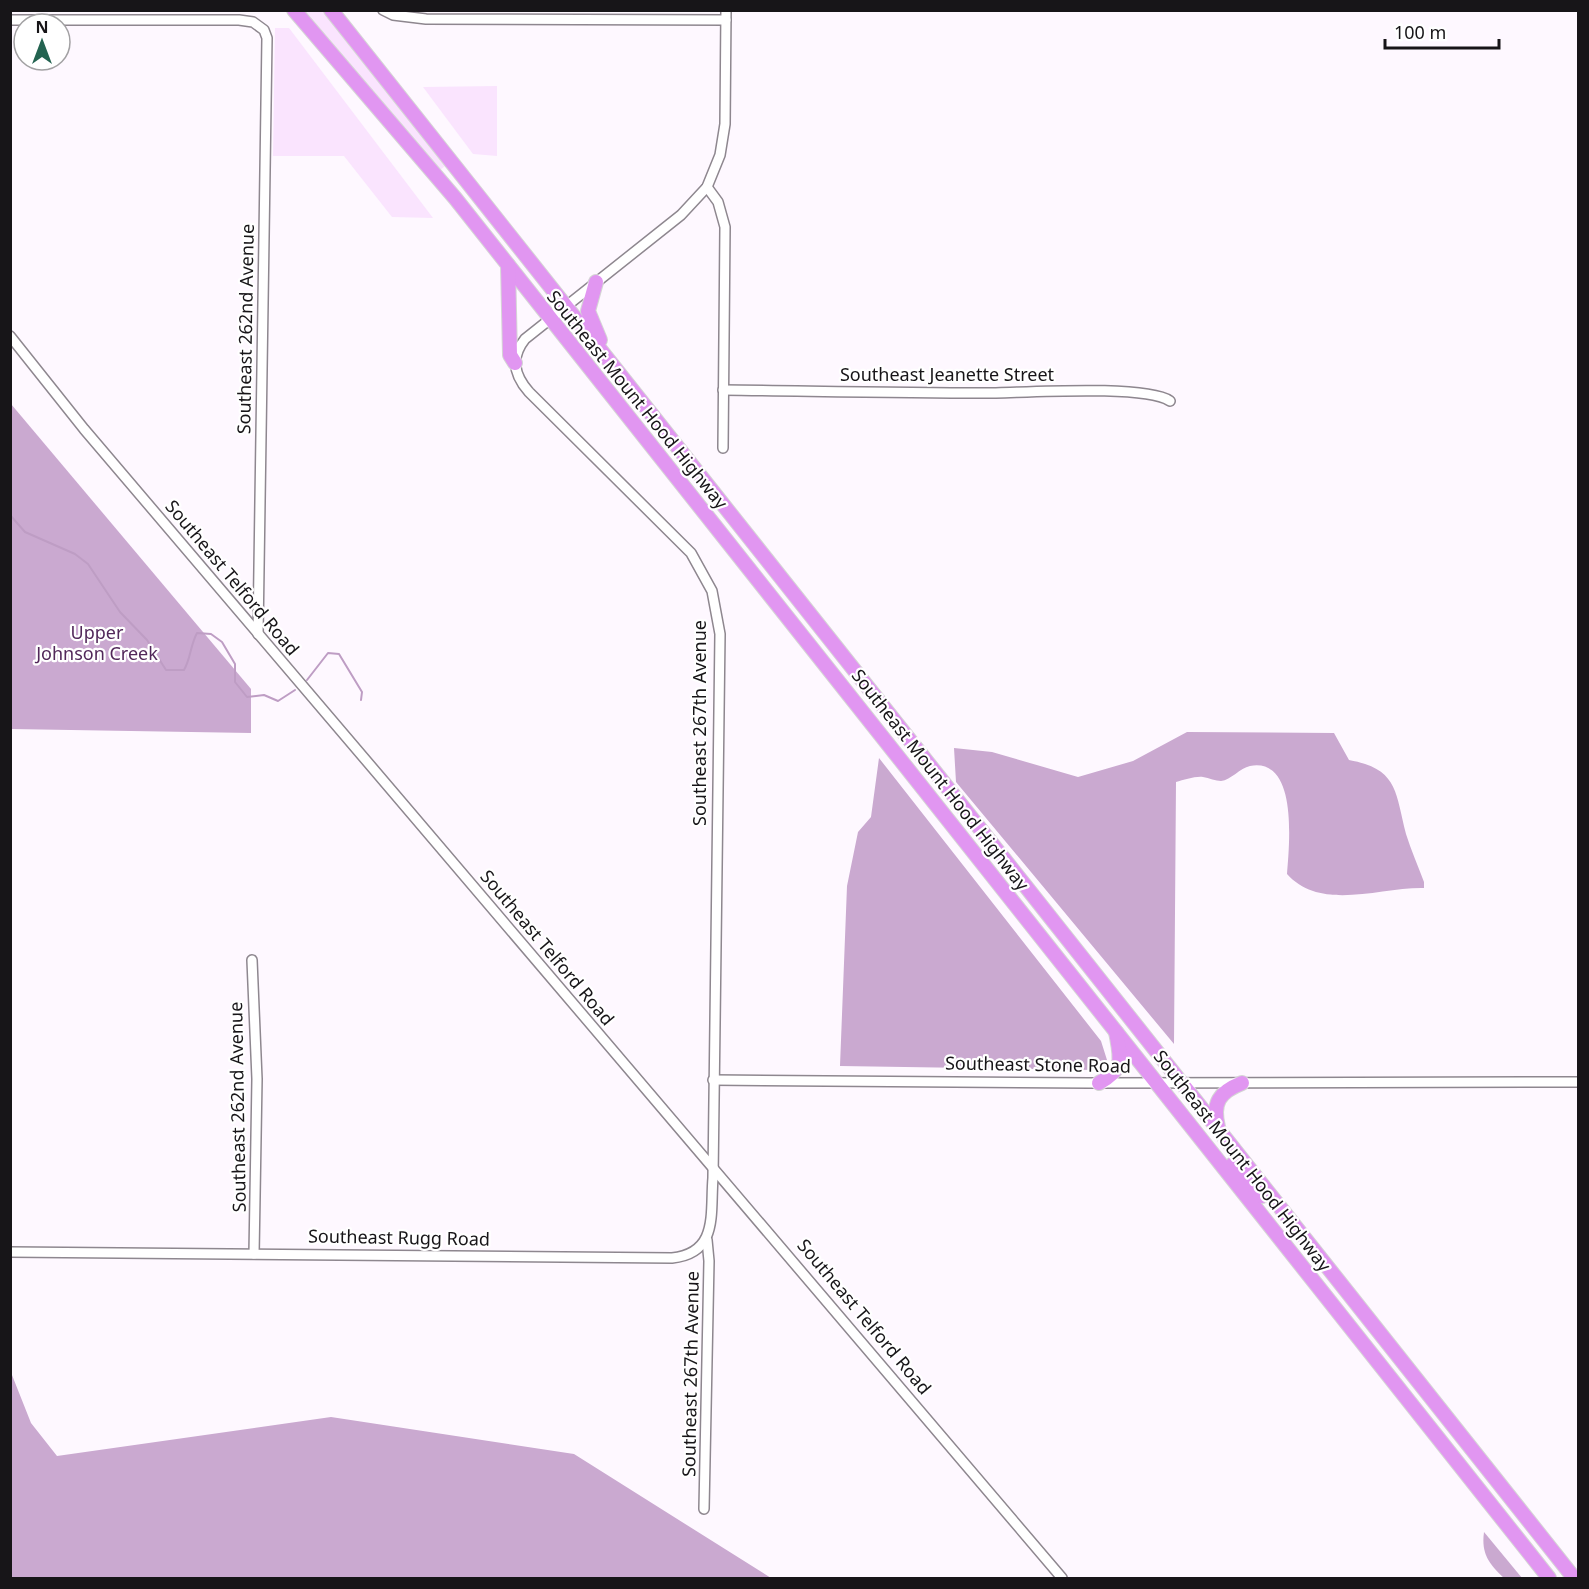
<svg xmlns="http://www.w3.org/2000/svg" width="1589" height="1589" font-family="'Noto Sans',sans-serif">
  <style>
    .green { fill: #fae4fe }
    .forest { fill: #caa9d0 }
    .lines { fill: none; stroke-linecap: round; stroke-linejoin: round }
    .stream { stroke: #be9dc4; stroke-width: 2 }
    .minor-casing { stroke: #8e878f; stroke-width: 12 }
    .highway-casing { stroke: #d5d5d5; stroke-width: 16 }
    .minor { stroke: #fff; stroke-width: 9 }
    .highway { stroke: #e196f1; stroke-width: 14 }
    .labels { text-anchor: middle; stroke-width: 4.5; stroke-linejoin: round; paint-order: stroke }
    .street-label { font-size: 18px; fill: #171518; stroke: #fff }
    .park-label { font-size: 18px; fill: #52285a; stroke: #fff }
  </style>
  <rect width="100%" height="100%" fill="#fef8ff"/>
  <g class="green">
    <polygon points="304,11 323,11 445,166 440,170"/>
    <polygon points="275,28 289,28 433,218 392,217 344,156 273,156"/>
    <polygon points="497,86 497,156 473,154 423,87"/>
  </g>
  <g class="forest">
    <polygon points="11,404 251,689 251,733 11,729"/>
    <path d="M1187,732L1334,733L1349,760C1398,769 1395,791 1406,834C1411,850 1418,866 1424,882V888C1380,887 1321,912 1287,874C1289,847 1299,757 1250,766C1240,768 1231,780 1221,781C1216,781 1209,778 1203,777C1195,776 1184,780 1176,782L1174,1044L956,782L954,748L992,752L1078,777L1133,761Z"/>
    <polygon points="879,758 1101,1041 1107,1060 1094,1070 840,1066 847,886 858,832 871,817"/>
    <polygon points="10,1370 31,1423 57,1456 331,1417 574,1454 771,1578 11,1578"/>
    <path d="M1484,1532L1522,1578H1504C1489,1564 1481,1554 1484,1532Z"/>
  </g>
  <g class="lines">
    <g class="stream">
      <path d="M10,515L25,532L75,554L88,564L120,612L147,640L166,670H184C191,658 190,646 197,633L211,634L222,642L235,664V682L247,697L264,695L278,701L295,690"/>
      <polyline points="307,680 328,653 339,654 362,692 361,700"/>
    </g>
    <g class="minor-casing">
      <g id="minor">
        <polyline points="383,10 393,15 426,19 726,20"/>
        <polyline points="10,20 239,20 253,22 264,30 267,38 258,634"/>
        <polyline points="707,187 718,202 725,227 723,448"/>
        <path d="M10,336L84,429C412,811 738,1194 1062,1578"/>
        <path d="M723,390C810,391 897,393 984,393C1020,393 1144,384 1170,401"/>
        <polyline points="252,960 257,1079 254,1254"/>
        <polyline points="713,1080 1089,1083 1578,1082"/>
        <path d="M10,1252L672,1258C719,1253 710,1213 713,1178L720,634L712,591L691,553L529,392C514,375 510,358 525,339L681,215L707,187L720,155L725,124L726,10"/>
        <polyline points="704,1509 709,1261 707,1240"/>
      </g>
    </g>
    <g class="highway-casing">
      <g id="highway">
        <polyline points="294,10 455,198 1549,1578"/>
        <polyline points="331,10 1574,1578"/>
        <polyline points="508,265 510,355 515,363"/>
        <polyline points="596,282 588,311 600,340"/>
        <path d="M1099,1083C1125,1068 1121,1060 1116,1032"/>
        <path d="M1218,1127C1212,1103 1219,1092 1242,1083"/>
        <polyline points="1233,1164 1262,1196"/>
      </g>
    </g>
    <use href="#minor" class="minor"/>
    <use href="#highway" class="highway"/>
  </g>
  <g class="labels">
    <g class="street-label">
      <text transform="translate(246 329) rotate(-89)" y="6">Southeast 262nd Avenue</text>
      <text x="947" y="381">Southeast Jeanette Street</text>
      <text transform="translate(637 400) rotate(51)" y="6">Southeast Mount Hood Highway</text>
      <text transform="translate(232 578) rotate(50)" y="6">Southeast Telford Road</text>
      <text transform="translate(700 723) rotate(-90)" y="6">Southeast 267th Avenue</text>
      <text transform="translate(940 780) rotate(52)" y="6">Southeast Mount Hood Highway</text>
      <text transform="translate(547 948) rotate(50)" y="6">Southeast Telford Road</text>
      <text transform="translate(1038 1065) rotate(1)" y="6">Southeast Stone Road</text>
      <text transform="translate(238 1107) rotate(-91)" y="6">Southeast 262nd Avenue</text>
      <text transform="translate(1242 1161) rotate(52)" y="6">Southeast Mount Hood Highway</text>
      <text transform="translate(399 1238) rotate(1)" y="6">Southeast Rugg Road</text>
      <text transform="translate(864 1317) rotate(50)" y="6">Southeast Telford Road</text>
      <text transform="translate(691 1374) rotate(-89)" y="6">Southeast 267th Avenue</text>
    </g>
    <g class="park-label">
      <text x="97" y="639">Upper<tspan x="97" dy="21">Johnson Creek</tspan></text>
    </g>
  </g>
  <rect width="1589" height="1589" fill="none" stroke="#171518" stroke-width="24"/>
  <g transform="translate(42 42)"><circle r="28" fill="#ffffff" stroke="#a2a1a3" stroke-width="1.5"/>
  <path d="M0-4.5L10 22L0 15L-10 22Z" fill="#236350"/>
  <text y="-9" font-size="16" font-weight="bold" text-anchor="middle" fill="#171518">N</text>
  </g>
  <path d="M1385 39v9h114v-9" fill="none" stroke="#171518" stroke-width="3"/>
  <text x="1394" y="39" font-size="18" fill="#171518" stroke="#ffffff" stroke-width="4.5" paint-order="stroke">100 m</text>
</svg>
